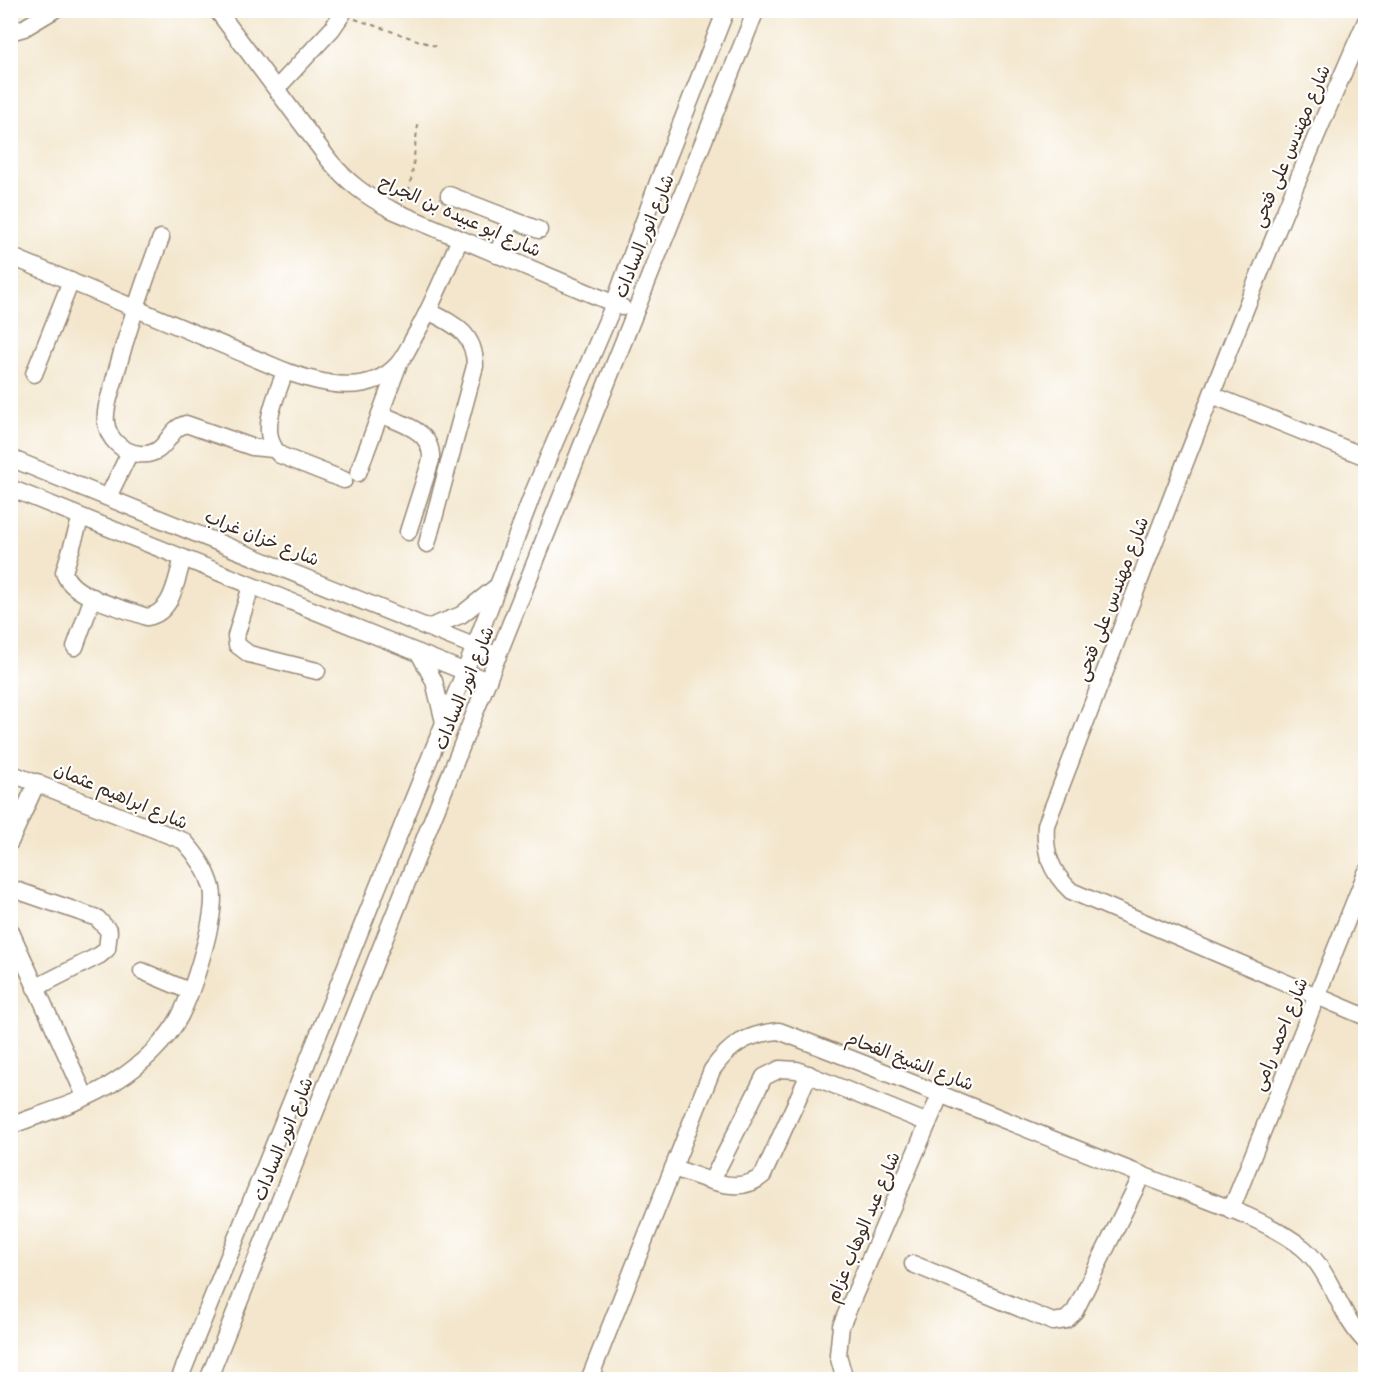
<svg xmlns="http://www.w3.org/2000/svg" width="1376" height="1390" font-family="Sriracha,'Playpen Sans Arabic',sans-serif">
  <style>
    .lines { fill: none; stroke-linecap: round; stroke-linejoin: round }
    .minor-casing { stroke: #978875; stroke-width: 19 }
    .path { stroke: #978875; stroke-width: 2; stroke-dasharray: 4.5 4.5; stroke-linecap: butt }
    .minor { stroke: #fff; stroke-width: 16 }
    .labels { text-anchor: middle; stroke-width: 4.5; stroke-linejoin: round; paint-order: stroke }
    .street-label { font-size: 18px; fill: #3b2a1e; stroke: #fff }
  </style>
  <rect width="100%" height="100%" fill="#fff"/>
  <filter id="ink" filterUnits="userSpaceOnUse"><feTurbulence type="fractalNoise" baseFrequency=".0167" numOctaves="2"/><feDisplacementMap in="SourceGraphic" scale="12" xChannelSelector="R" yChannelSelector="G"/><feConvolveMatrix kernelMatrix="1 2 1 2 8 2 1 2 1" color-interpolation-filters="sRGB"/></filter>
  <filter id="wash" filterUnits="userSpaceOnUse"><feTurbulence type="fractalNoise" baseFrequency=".008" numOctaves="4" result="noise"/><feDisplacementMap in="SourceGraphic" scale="24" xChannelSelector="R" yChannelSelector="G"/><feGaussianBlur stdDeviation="1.35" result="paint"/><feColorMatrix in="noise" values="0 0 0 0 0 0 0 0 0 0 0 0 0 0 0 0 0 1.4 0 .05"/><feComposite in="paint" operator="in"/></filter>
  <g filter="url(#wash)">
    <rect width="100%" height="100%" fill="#f3e6cc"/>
  </g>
  <g filter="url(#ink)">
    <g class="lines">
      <g class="minor-casing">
        <g id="minor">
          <path d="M217,10L329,160C348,183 366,196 392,210L622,307"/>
          <path d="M1366,21C1249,285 1150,556 1046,825C1044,853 1051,872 1071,891L1366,1017"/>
          <polyline points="10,32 24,28 54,10"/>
          <polyline points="277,88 332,29 345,10"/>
          <polyline points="449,195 539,230"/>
          <path d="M161,238C143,284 128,329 115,377C112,391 104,407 106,422C108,439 122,452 139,454C168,457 166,429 186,424L252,447L273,449"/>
          <polyline points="497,255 511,219"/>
          <path d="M10,256L285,371C321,384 369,397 398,364C406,355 411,342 417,332C434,302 446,270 460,239"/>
          <path d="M285,371C277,397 256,433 280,455L344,480"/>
          <polyline points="34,374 71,281"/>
          <polyline points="1212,395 1366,457"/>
          <path d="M380,414C402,424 433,430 431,460L408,532"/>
          <polyline points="10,458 498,656"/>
          <polyline points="358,473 398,366"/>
          <polyline points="10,488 488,681"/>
          <polyline points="108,497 130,452"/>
          <path d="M81,517L64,572C70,597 123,608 147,617C173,613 176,580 183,558"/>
          <path d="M427,544L475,366C475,333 454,324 428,311"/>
          <polyline points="251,586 236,636 237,645 249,654 317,671"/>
          <polyline points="430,627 461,615 495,588"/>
          <polyline points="75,647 93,597"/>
          <polyline points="419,653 434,681 444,722"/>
          <path d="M10,773L184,841C197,855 207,869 212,888C218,914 193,990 180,1016C167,1041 140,1066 116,1081C87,1101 43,1113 10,1126"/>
          <polyline points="10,842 37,782"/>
          <polyline points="10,888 97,918 109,931 107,949 100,955 35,988"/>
          <polyline points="10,930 85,1096"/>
          <polyline points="142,971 189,991"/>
          <path d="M673,1168C701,1176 738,1198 763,1175L809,1074"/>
          <polyline points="712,1180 764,1077 780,1069 797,1070 928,1123"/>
          <polyline points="1231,1210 1366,873"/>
          <polyline points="913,1264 1053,1322 1066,1320 1075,1311 1142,1175"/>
          <polyline points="179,1380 475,646 533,493 614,304 658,182 726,10"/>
          <polyline points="208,1380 756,10"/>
          <path d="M589,1380L712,1070C730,1044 748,1034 779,1031C900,1077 1021,1127 1142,1175C1188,1194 1266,1217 1303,1248C1332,1272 1339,1316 1366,1342"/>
          <polyline points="845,1380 838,1355 841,1326 941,1093"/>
        </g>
      </g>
      <g class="path">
        <polyline points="355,19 438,47"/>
        <path d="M406,200C415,174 413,148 419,121"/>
      </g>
      <use href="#minor" class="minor"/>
    </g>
  </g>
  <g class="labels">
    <g class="street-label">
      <text transform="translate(1291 146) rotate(-67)" y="6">شارع مهندس على فتحى</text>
      <text transform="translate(460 216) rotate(24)" y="6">شارع ابو عبيده بن الجراح</text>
      <text transform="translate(644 236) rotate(-68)" y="6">شارع انور السادات</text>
      <text transform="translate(262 538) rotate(22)" y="6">شارع خزان غراب</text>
      <text transform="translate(1112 599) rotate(-69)" y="6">شارع مهندس على فتحى</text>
      <text transform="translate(464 688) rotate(-68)" y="6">شارع انور السادات</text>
      <text transform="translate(121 796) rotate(23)" y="6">شارع ابراهيم عثمان</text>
      <text transform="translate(1280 1034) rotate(-68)" y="6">شارع احمد رامى</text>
      <text transform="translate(910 1061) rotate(21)" y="6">شارع الشيخ الفحام</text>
      <text transform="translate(283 1139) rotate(-68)" y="6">شارع انور السادات</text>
      <text transform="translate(863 1227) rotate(-67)" y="6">شارع عبد الوهاب عزام</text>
    </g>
  </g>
  <rect width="1376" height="1390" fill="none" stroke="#fff" stroke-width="36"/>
</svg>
